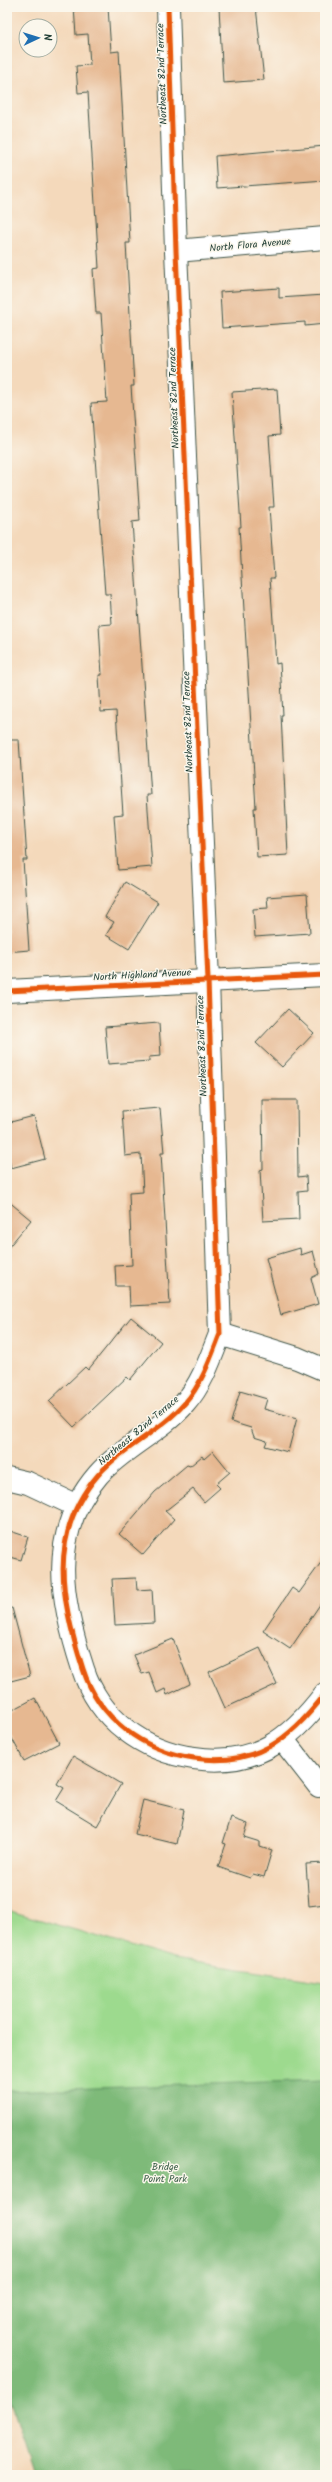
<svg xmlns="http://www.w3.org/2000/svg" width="332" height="2482" font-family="Kalam,sans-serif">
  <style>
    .green { fill: #9dda8e; stroke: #5e8c61 }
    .forest { fill: #7eba79; stroke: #4e7c56 }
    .building { fill: #e6b891 }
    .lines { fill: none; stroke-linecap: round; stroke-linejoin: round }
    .minor-casing { stroke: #3f5448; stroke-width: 24 }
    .minor { stroke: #fff; stroke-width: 22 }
    .cycleway-casing { stroke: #fbf7ec; stroke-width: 8 }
    .cycleway { stroke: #e8590c; stroke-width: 5 }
    .labels { text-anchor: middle; stroke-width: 3; stroke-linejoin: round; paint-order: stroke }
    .street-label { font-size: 10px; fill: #1f3d34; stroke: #fbf7ec }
    .park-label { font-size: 10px; fill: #385c46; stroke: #fbf7ec }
  </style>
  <rect width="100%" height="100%" fill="#fbf7ec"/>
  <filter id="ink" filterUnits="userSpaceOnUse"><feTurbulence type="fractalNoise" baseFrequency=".025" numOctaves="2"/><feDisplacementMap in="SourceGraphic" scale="8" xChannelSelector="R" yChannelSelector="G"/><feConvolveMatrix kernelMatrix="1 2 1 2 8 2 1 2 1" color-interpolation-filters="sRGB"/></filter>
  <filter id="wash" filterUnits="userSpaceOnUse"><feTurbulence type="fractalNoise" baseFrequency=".012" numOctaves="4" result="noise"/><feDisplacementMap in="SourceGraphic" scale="16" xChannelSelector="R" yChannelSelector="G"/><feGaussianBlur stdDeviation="0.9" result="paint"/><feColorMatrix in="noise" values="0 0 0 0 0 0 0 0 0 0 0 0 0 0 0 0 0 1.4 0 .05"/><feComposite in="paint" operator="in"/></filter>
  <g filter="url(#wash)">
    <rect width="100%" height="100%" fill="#f4d9bb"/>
    <polygon class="green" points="7,1910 174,1959 325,1982 325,2456 7,2214"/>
    <polygon class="forest" points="325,2080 325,2475 35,2475 7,2390 7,2091"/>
    <g id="blocks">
      <g class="building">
        <polygon points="74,7 108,7 111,52 119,51 130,243 126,243 134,386 131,386 140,521 132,522 151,795 147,795 152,867 118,870 114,815 123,814 116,711 101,712 99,675 102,675 99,625 112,624 110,594 105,594 91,403 107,402 101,313 96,313 93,269 99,268 88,92 78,93 76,66 90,65 88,34 76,35"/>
        <polygon points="219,7 256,7 264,80 223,83"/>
        <polygon points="325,146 325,180 217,188 215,156"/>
        <polygon points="279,288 279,298 325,295 325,324 305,326 305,322 222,328 220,292"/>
        <polygon points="277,389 280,435 269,436 274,507 269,507 274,578 270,578 276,664 280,663 283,715 281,715 288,855 257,857 254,808 256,808 239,527 241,527 232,392"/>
        <polygon points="7,740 19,740 27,860 23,860 29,950 7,952"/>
        <polygon points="125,882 158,902 129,949 106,935 114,922 105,917"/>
        <polygon points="307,894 310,933 255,937 253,909 268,908 267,897"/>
        <polygon points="288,1009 314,1033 282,1067 256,1043"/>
        <polygon points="159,1023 161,1056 149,1057 149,1061 108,1064 105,1027"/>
        <polygon points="262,1100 297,1100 298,1177 306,1176 307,1191 298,1192 299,1219 263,1221 260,1170 263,1169"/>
        <polygon points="160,1108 164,1153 161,1153 170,1304 130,1306 129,1286 116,1286 115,1266 132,1265 129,1193 143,1192 141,1154 125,1156 122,1111"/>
        <polygon points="34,1116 45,1159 11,1168 7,1150 7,1123"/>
        <polygon points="7,1200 31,1220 7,1249"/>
        <polygon points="300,1248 301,1255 313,1251 319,1274 311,1278 318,1304 281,1315 266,1258"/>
        <polygon points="131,1317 161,1342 130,1380 127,1377 74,1427 49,1401 85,1367 88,1370"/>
        <polygon points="240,1391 267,1399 264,1409 297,1418 288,1452 265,1446 267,1441 254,1437 251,1428 231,1422"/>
        <polygon points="213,1451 230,1472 216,1484 220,1488 204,1502 193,1489 165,1511 174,1519 143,1555 119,1534 155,1492 187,1465 190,1466 202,1456 204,1459"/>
        <polygon points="7,1530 28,1537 21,1560 7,1556"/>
        <polygon points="325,1557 325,1597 290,1649 263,1631 292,1588 299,1593"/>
        <polygon points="136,1578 137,1590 152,1589 154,1623 115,1625 112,1579"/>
        <polygon points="12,1608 30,1676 7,1682 7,1609"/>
        <polygon points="173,1639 190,1684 167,1695 165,1689 157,1693 149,1672 142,1674 134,1655"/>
        <polygon points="260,1648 277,1684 225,1708 209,1672"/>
        <polygon points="35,1698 59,1743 24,1761 7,1729 7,1713"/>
        <polygon points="73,1756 121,1784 97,1826 56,1801 64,1788 57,1784"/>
        <polygon points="143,1800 184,1810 177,1844 135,1834"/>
        <polygon points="231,1818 248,1824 244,1837 260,1842 260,1846 272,1850 264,1877 253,1874 250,1878 218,1867 226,1844 223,1843"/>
        <polygon points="325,1863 325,1904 309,1906 306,1864"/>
      </g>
    </g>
  </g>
  <g filter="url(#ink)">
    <use href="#blocks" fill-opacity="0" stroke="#3f5448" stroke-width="1"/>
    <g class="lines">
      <g class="minor-casing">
        <g id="minor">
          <path d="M168,7L176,251L208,980L220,1334C211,1357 202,1384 185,1403C161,1431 123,1447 98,1475C47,1534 61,1602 83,1669C99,1719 143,1751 194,1758C255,1767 290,1740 325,1694"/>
          <polyline points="176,251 325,238"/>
          <polyline points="7,991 325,975"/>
          <polyline points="220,1334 297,1358 325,1370"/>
          <polyline points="7,1478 28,1483 77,1506"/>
          <polyline points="283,1740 319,1786"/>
        </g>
      </g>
      <use href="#minor" class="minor"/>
      <g class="cycleway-casing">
        <g id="cycleway">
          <path d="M168,7L176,251L208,980L220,1334C211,1357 202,1384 185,1403C161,1431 123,1447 98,1475C47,1534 61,1602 83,1669C99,1719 143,1751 194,1758C255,1767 290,1740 325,1694"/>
          <polyline points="7,991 325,975"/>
        </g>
      </g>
      <use href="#cycleway" class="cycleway"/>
    </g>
  </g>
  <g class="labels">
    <g class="street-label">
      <text transform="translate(161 74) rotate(-92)" y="4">Northeast 82nd Terrace</text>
      <text transform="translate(250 244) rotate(-5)" y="4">North Flora Avenue</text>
      <text transform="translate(173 398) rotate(-92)" y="4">Northeast 82nd Terrace</text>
      <text transform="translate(187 722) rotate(-92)" y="4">Northeast 82nd Terrace</text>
      <text transform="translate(142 974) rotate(-3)" y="4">North Highland Avenue</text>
      <text transform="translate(201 1046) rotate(-92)" y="4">Northeast 82nd Terrace</text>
      <text transform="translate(138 1430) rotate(-40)" y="4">Northeast 82nd Terrace</text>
    </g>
    <g class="park-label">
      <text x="165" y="2170">Bridge<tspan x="165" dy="12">Point Park</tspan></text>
    </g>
  </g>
  <rect width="332" height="2482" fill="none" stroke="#fbf7ec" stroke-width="24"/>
  <g transform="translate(38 38) rotate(86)"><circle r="19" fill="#fbf7ec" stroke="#a3ada2"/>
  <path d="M0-3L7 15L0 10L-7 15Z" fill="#1f6fb2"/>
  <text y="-6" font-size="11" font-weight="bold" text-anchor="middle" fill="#1f3d34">N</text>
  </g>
</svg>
